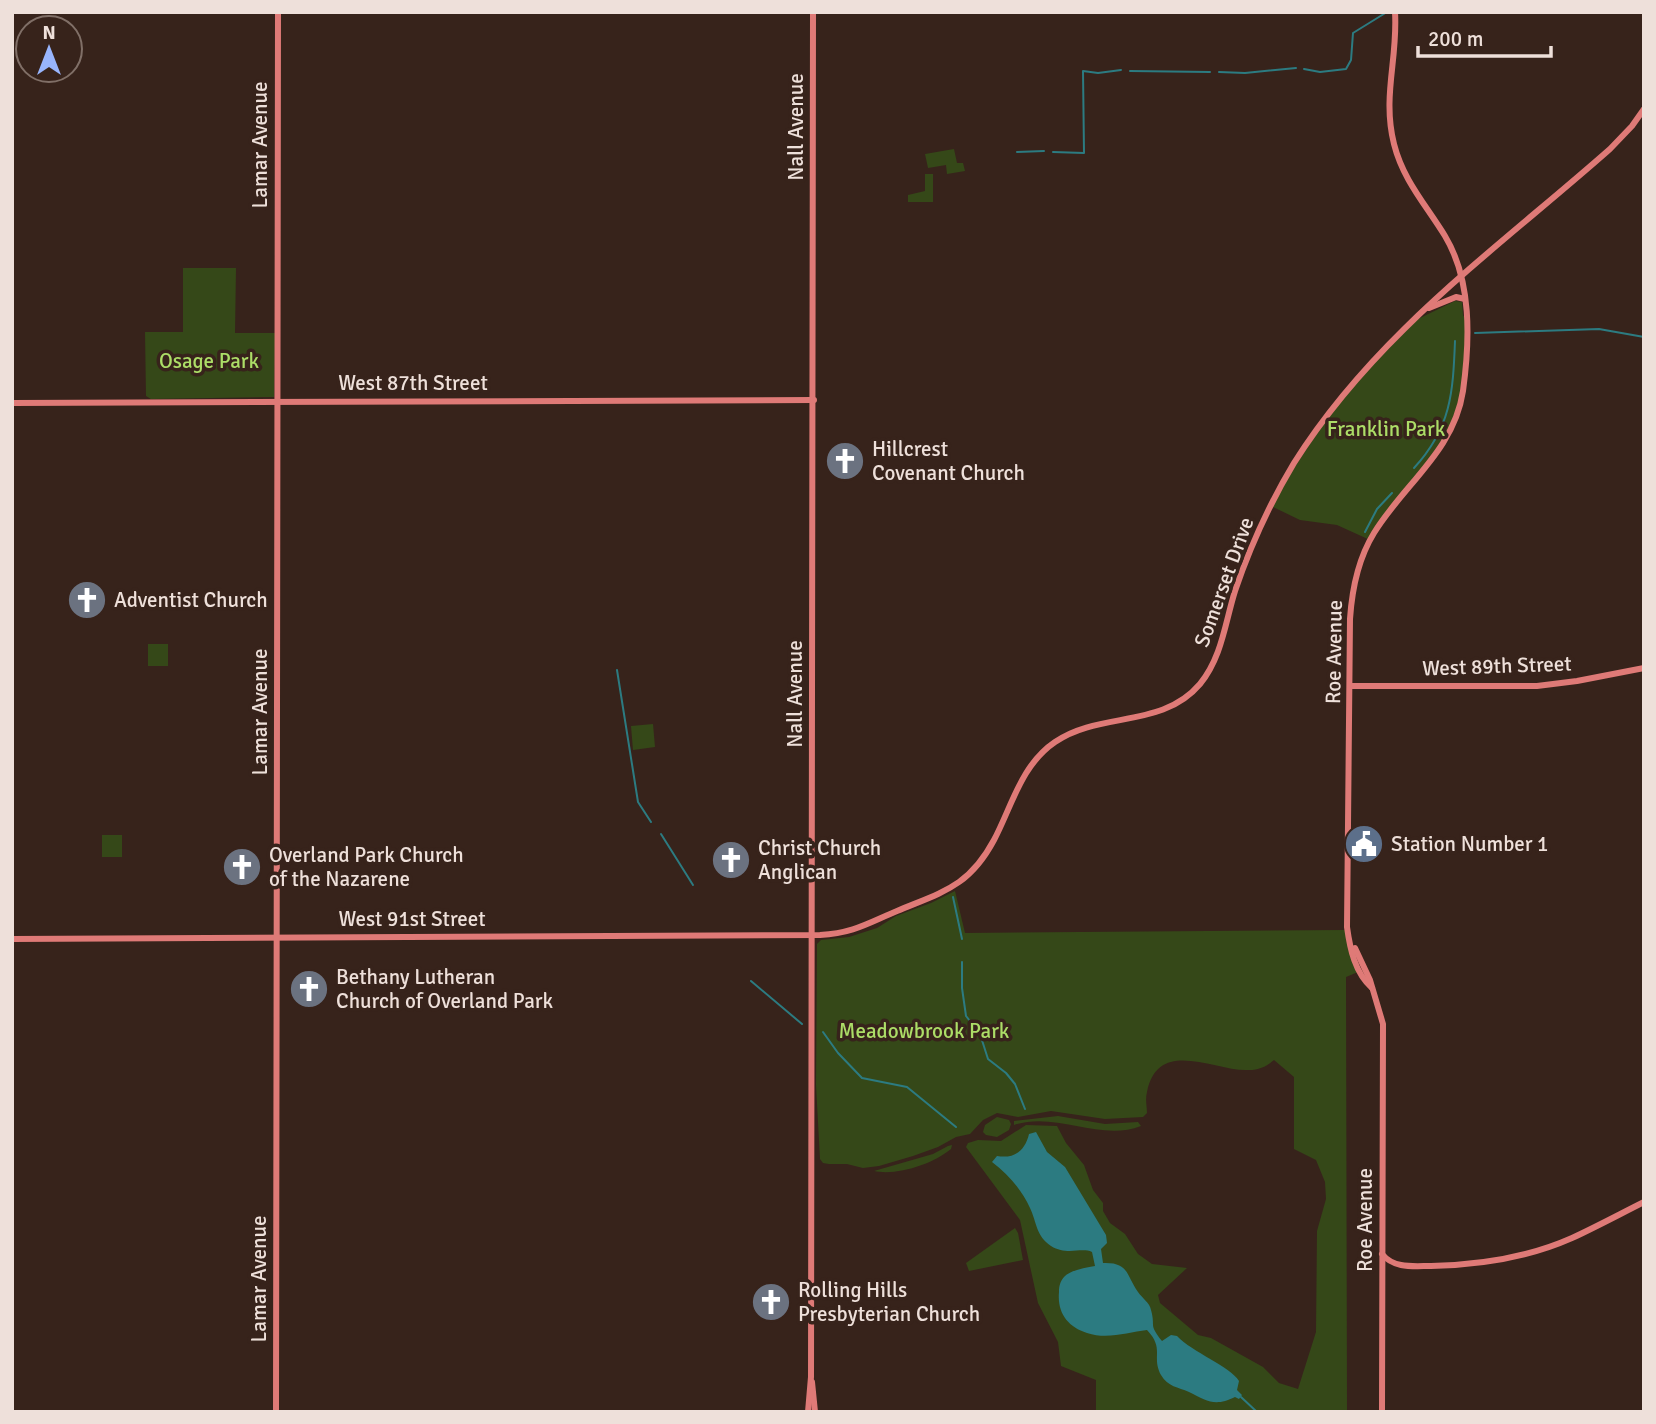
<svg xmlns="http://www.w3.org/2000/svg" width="1656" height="1424" font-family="Signika,sans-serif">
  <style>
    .green { fill: #354818 }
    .water { fill: #2c7b81 }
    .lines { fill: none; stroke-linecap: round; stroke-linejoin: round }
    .stream { stroke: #2c7b81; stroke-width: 2 }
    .secondary { stroke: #df7a77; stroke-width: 6 }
    .labels { text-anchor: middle; stroke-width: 7; stroke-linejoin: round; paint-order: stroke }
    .street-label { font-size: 21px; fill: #eee0da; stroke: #37231b }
    .park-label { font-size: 21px; fill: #acdd67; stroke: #37231b }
    .poi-label { font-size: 21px; fill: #eee0da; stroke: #37231b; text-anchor: start }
  </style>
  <rect width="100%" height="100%" fill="#37231b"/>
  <g class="green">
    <polygon points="954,149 957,163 963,163 965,171 947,174 946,165 928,168 925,154"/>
    <polygon points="925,174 933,174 933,202 908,202 908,195 925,191"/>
    <polygon points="183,268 236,268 235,333 275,333 274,397 151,399 146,396 145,332 183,332"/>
    <polygon points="1455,301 1462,302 1463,315 1467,322 1463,392 1452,426 1370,540 1337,525 1300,520 1271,506 1280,489 1342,396 1418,319"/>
    <rect x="148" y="644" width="20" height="22"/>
    <polygon points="653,724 655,747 633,750 631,726"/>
    <rect x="102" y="835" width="20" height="22"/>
    <path d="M955,891L965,933L1345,930L1358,972L1346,977L1347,1412H1096V1380L1061,1366L1058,1342L1038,1303L1020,1220L966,1147L968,1143L978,1140L1001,1141L1026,1125L1057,1126L1066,1143L1084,1165L1093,1190L1103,1203V1211L1110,1223L1125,1234L1138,1254L1152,1264L1187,1268L1158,1295L1160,1303L1198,1335L1211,1338L1263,1367L1279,1383L1298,1389L1316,1332L1317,1231L1326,1199L1325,1182L1316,1160L1294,1149V1077L1274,1060C1267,1066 1259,1070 1249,1070C1216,1072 1158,1036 1147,1092C1145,1100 1147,1106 1147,1113L1143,1117L1105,1119L1051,1111L1018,1117L997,1113L983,1120L970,1134L956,1137L938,1147L913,1156L879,1166L863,1168L847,1164H829L823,1163L820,1159L816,1085L817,944L821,940L849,937L877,928L896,916L931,903Z"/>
    <path d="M1058,1116L1105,1124L1138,1122L1141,1126C1100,1142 1056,1111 1014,1125V1121Z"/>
    <polygon points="997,1117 1009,1120 1011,1124 1009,1130 997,1137 986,1135 983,1132 985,1125"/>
    <path d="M948,1146L952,1145L951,1149C933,1164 897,1176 874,1171L933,1154Z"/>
    <polygon points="1015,1228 1018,1233 1023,1260 969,1271 966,1263"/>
  </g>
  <path class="water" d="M1036,1132L1047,1152L1065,1167L1106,1235L1107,1243L1101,1249L1103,1263C1129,1262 1126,1275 1138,1292C1142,1298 1150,1303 1151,1310C1156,1328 1148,1323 1162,1341L1171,1335L1177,1336C1192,1352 1231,1367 1239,1381L1237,1390L1242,1395L1239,1399L1235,1397C1215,1407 1207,1401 1189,1392C1178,1387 1168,1387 1161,1375C1151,1356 1165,1349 1147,1330C1128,1332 1108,1340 1087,1333C1068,1327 1057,1313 1059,1292C1059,1286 1060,1282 1064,1277C1070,1270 1085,1268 1095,1266L1092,1252C1081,1247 1067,1256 1051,1246C1036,1236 1037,1223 1030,1208C1022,1190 1008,1174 992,1162L997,1156C1014,1159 1025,1151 1029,1134Z"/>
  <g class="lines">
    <g class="stream">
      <polyline points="1304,69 1320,72 1346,69 1351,60 1353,33 1387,12"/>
      <polyline points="1130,71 1210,72"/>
      <polyline points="1219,72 1245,73 1296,68"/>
      <polyline points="1017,152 1044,151"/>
      <polyline points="1053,152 1084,153 1083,71 1098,73 1121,70"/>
      <polyline points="1475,333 1599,329 1644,337"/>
      <path d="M1414,468C1451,428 1453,393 1455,341"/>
      <polyline points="1365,532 1377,509 1392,493"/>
      <polyline points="617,670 638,802 651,822"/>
      <polyline points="661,834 693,885"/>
      <polyline points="953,897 962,939"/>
      <polyline points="962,962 962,988 966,1016 980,1034 988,1059 1006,1073 1015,1084 1025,1109"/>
      <polyline points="751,981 802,1024"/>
      <polyline points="823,1032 838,1053 862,1078 907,1087 956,1127"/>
      <polyline points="1241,1397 1257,1412"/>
    </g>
    <g class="secondary">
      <polyline points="1429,308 1456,297 1465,299"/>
      <polyline points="12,403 814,400"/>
      <polyline points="1350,686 1537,686 1577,681 1644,668"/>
      <path d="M12,939L820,935C854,933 868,923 897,911C942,892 969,887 994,840C1012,806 1021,765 1055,742C1100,711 1162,729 1200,684C1222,657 1225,623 1235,591C1250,547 1270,503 1294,463C1375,334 1498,248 1610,149L1632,126L1644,109"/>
      <polyline points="1355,948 1370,980 1383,1024 1382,1412"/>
      <path d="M1372,988C1355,973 1350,949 1347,927L1350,619C1352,589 1358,559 1374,533C1404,484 1454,451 1463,391C1470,340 1472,281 1445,236C1426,205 1403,180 1394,144C1382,96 1398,59 1395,12"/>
      <path d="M1382,1254C1394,1269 1414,1266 1431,1266C1480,1265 1527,1258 1572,1238C1596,1227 1620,1214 1644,1202"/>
      <polyline points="812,1382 815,1412"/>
      <polyline points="276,1412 278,12"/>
      <polyline points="808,1412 811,1377 813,12"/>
    </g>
  </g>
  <defs>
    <g id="church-disc" transform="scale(2.0125)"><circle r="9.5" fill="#6b7280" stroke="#37231b"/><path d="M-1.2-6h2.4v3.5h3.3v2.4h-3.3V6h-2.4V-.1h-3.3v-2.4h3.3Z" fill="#fff"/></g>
    <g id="civic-disc" transform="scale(2.0125)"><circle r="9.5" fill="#5c6f8a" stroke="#37231b"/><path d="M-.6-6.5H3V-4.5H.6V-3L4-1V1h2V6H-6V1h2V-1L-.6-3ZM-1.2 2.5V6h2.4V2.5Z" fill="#fff"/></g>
  </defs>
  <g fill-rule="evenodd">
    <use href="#church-disc" x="845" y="461"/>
    <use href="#church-disc" x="87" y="600"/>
    <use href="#civic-disc" x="1364" y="844"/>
    <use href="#church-disc" x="731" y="860"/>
    <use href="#church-disc" x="242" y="867"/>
    <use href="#church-disc" x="309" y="989"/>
    <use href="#church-disc" x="771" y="1302"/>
  </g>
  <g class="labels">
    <g class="street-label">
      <text transform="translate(796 127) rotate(-90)" y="7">Nall Avenue</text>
      <text transform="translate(260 145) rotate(-90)" y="7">Lamar Avenue</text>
      <text x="413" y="390">West 87th Street</text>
      <text transform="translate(1224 582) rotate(-70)" y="7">Somerset Drive</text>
      <text transform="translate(1334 652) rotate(-89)" y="7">Roe Avenue</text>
      <text transform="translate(1497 666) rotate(-2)" y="7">West 89th Street</text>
      <text transform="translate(795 694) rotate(-90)" y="7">Nall Avenue</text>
      <text transform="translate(260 712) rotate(-90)" y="7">Lamar Avenue</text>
      <text x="412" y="926">West 91st Street</text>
      <text transform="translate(1365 1220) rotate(-90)" y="7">Roe Avenue</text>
      <text transform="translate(259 1279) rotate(-90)" y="7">Lamar Avenue</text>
    </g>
    <g class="park-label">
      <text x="209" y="368">Osage Park</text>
      <text x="1386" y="436">Franklin Park</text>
      <text x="924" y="1038">Meadowbrook Park</text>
    </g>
    <g class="poi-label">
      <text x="872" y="456">Hillcrest<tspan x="872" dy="24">Covenant Church</tspan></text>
      <text x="114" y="607">Adventist Church</text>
      <text x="1391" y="851">Station Number 1</text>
      <text x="758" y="855">Christ Church<tspan x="758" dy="24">Anglican</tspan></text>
      <text x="269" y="862">Overland Park Church<tspan x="269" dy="24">of the Nazarene</tspan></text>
      <text x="336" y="984">Bethany Lutheran<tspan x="336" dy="24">Church of Overland Park</tspan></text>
      <text x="798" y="1297">Rolling Hills<tspan x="798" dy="24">Presbyterian Church</tspan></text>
    </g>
  </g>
  <rect width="1656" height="1424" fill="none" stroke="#eee0da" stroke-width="28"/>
  <g transform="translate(49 49)"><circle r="33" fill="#37231b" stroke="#806f67" stroke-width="2"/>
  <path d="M0-5L12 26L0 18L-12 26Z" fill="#98b5fd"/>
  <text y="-10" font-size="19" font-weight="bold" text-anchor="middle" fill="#eee0da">N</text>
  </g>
  <path d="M1418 46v10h133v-10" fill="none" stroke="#eee0da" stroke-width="3.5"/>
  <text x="1428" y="46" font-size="21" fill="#eee0da" stroke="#37231b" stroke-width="5" paint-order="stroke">200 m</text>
</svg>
